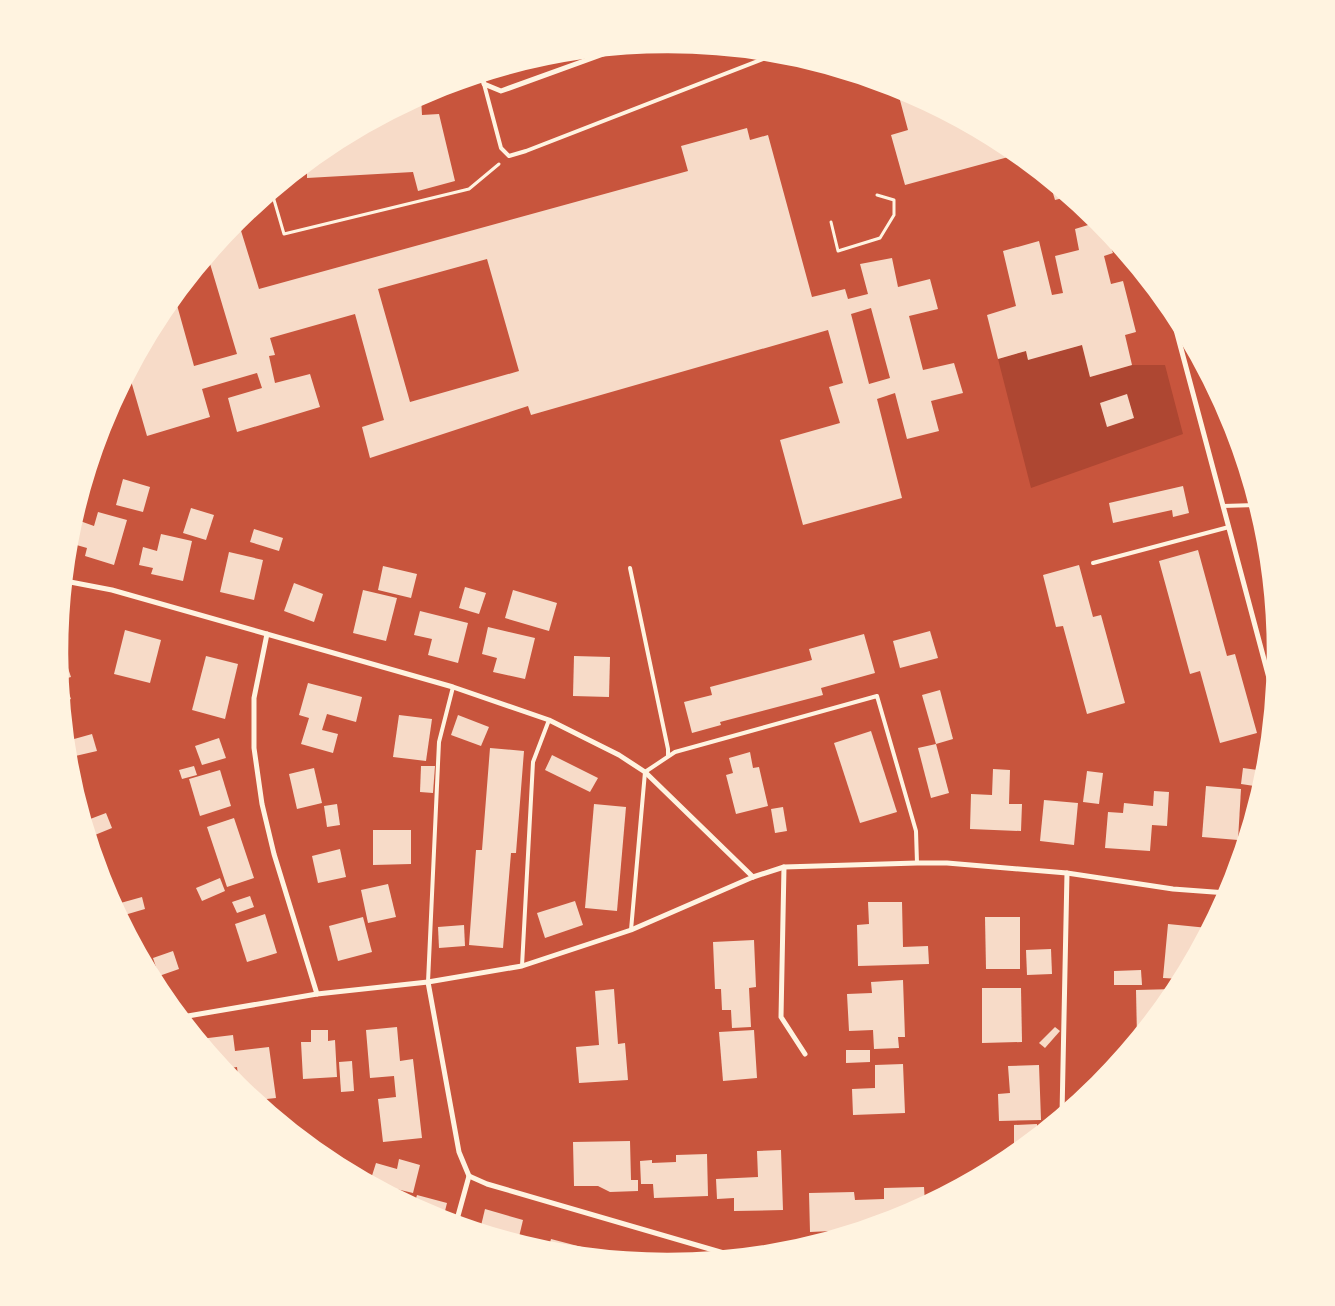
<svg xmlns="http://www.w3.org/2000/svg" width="1335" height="1306" font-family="'Source Sans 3',sans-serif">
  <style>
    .green { fill: #ae4732 }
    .building { fill: #f7dbc8; fill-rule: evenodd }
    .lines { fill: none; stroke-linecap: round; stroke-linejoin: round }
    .path { stroke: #fff3e0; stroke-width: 3 }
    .service { stroke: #fff3e0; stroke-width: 4 }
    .minor { stroke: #fff3e0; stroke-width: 5 }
    .rim { fill: none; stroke: #fff3e0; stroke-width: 2.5 }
  </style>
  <rect width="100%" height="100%" fill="#c8553d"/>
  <polygon class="green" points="1082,345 1090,377 1132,365 1165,365 1183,434 1031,488 998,359 1026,351 1028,359"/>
  <g class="building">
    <polygon points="540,58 541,64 518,67 518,65"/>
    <polygon points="897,89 1006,147 1010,150 1012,156 905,185 891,135 908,130"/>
    <polygon points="421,97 422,115 439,114 455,181 418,191 413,172 307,178 307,165 329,146"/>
    <path d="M747,128L750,140L768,135L812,297L845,289L848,299L868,294L860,264L892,258L898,287L930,279L938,309L909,316L923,370L954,363L963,393L931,401L939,431L907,439L895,393L877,399L902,498L803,525L780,440L840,423L829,387L843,383L828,330L531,415L528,406L370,458L362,427L384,420L355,314L270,338L275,355L269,356L275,383L310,374L320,407L237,432L228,398L262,388L257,373L202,389L210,417L147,436L129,374L161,314L175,298L194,366L237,354L208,257L238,221L259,289L688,171L681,146ZM487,259L519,371L410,402L378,289ZM871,308L890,378L869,384L851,314Z"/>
    <polygon points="1050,183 1062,192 1067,197 1055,200"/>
    <polygon points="1098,222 1103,227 1113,253 1104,256 1111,284 1123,281 1136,332 1125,335 1132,365 1090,377 1082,345 1028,360 1026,351 998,359 987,315 1016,306 1003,251 1039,241 1052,295 1063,293 1055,256 1079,250 1075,229"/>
    <polygon points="1127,394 1134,418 1107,427 1100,403"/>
    <polygon points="123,479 150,487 143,512 116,505"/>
    <polygon points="1183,486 1189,513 1173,517 1172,510 1113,523 1109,503"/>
    <polygon points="191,508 214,515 206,540 183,533"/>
    <polygon points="98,512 127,520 114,565 85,556 87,548 73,544 80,521 94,526"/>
    <polygon points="254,529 283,538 279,551 250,542"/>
    <polygon points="161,534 192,541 183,581 151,574 153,568 139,565 143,547 157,551"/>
    <polygon points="1198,550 1227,656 1235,654 1257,733 1220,743 1200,671 1190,674 1159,561"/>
    <polygon points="229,552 263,560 254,600 220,592"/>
    <polygon points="1079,565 1093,617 1101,615 1125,703 1087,714 1063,626 1056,627 1043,575"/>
    <polygon points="383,566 417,574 411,598 378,590"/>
    <polygon points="294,583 323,594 314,622 284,611"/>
    <polygon points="465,587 486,593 479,614 459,608"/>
    <polygon points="363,590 397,598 386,641 353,633"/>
    <polygon points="513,590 557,603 549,631 505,618"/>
    <polygon points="420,611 468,623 458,663 428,655 432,639 414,635"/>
    <polygon points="488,627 535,638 525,679 493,672 497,658 482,654"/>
    <polygon points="125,630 161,640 150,683 114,674"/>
    <polygon points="930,631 938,658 900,668 893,641"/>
    <polygon points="864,634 875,673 821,688 823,695 720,722 721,725 692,733 684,702 712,695 710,687 812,660 809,649"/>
    <polygon points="206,656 238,664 225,719 192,710"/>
    <polygon points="574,656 610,657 609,697 573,696"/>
    <polygon points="65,659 71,677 64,679 71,699 63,702 59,661"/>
    <polygon points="308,683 362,697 356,722 327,714 322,730 338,734 333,753 301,744 309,718 299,715"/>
    <polygon points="940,690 953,739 936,744 922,695"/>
    <polygon points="399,715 432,719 426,761 393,757"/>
    <polygon points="458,715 489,727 481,746 451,735"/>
    <polygon points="871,731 897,812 860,823 834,743"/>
    <polygon points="92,734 97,751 71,757 67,741"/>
    <polygon points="219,738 226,758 202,765 195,746"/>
    <polygon points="936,744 949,793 931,798 918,748"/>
    <polygon points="490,748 524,751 516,853 511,853 503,948 469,945 476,850 482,850"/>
    <polygon points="750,752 753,768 759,767 768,806 736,814 726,775 733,773 729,758"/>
    <polygon points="552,755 598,778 590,792 545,770"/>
    <polygon points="194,766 197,775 182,779 179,770"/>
    <polygon points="421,766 435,766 433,793 420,792"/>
    <polygon points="314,768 322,803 297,809 289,774"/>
    <polygon points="1243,768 1265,771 1261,787 1241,784"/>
    <polygon points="993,769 1010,770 1009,804 1022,804 1021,831 970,829 971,794 992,795"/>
    <polygon points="220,770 231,806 200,816 189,779"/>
    <polygon points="1087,771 1103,773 1099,804 1083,802"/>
    <polygon points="1206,786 1241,789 1238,840 1202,837"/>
    <polygon points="1154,791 1169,792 1167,826 1152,825 1150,851 1105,848 1108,812 1123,813 1124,803 1153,806"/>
    <polygon points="1044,800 1078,803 1074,845 1040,841"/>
    <polygon points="337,804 340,825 327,827 324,806"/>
    <polygon points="594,804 626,807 617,911 585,908"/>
    <polygon points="783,807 787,831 775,833 771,809"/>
    <polygon points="106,813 112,828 90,837 85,821"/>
    <polygon points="234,818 254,878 227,887 207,827"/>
    <polygon points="373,830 411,830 411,864 373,865"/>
    <polygon points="340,849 346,877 318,883 312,856"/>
    <polygon points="220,878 225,891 202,901 196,888"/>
    <polygon points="388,884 396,917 368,923 361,890"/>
    <polygon points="250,896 254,907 237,913 232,902"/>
    <polygon points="142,897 145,909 121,916 117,904"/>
    <polygon points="575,901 583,925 545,938 537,913"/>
    <polygon points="868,902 902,902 903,947 928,946 929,964 858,966 857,925 869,924"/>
    <polygon points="265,914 277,953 247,962 235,924"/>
    <polygon points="363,917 372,952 338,961 329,926"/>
    <polygon points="985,917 1020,917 1020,969 986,969"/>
    <polygon points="1168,924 1208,928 1181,979 1163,978"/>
    <polygon points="464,925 465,946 439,948 438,927"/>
    <polygon points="754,940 756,987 749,988 751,1027 732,1028 731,1010 722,1010 721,989 715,989 713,942"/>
    <polygon points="1051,949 1052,974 1027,975 1026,950"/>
    <polygon points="173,951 179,969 159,976 153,958"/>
    <polygon points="1141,970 1142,985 1114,985 1114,971"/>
    <polygon points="903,980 905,1037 898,1037 899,1048 874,1049 873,1030 849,1031 847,994 872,993 871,982"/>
    <polygon points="982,988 1021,988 1022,1042 982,1043"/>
    <polygon points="614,989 618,1044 625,1043 628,1080 579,1083 576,1047 599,1045 595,991"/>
    <polygon points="1175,989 1174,992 1137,1036 1136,990"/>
    <polygon points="397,1027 400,1061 413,1059 422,1138 383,1142 378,1099 396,1097 394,1076 370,1078 366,1030"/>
    <polygon points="1055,1027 1060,1031 1045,1048 1039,1043"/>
    <polygon points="311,1030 328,1030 328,1041 335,1040 337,1077 303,1079 301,1042 311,1042"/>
    <polygon points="754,1030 757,1078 723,1081 719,1032"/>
    <polygon points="233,1035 235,1051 269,1047 276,1098 257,1100 239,1086 237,1067 224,1069 200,1039"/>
    <polygon points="846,1050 870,1050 870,1062 846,1063"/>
    <polygon points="352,1061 354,1091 341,1092 339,1062"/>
    <polygon points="903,1064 905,1113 853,1115 852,1089 875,1088 875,1065"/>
    <polygon points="1039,1065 1041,1120 999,1121 998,1094 1010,1093 1008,1066"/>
    <polygon points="1037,1124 1037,1134 1014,1153 1014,1125"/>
    <polygon points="630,1141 631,1180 638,1180 638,1191 610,1192 598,1186 574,1186 573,1142"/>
    <polygon points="781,1150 783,1210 734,1211 734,1198 717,1199 716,1179 758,1177 757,1151"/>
    <polygon points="707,1154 708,1196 654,1198 653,1184 641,1184 640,1161 652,1160 652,1163 676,1162 676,1155"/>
    <polygon points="399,1159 420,1165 413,1193 392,1188 391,1193 370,1182 376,1163 397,1169"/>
    <polygon points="924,1187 925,1203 900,1216 853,1230 810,1232 809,1193 854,1192 855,1200 884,1199 884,1188"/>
    <polygon points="417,1195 447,1203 443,1219 434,1216 414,1205"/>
    <polygon points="485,1209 523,1220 518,1241 480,1230"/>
    <polygon points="551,1239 593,1250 591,1255 548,1250"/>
  </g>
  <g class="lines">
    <g class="path">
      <polyline points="272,193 284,234 469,189 499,164"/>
      <polyline points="831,222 838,251 880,238 894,215 894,200 877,195"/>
    </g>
    <g class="service">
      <polyline points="484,84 501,148 509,156 526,151 776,54"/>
      <polyline points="1223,506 1256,505"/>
      <polyline points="1093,563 1229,527"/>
      <polyline points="630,568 668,749 668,756"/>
      <polyline points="631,930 645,772 675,752 877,696 916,831 917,863"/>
      <polyline points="522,966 533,762 549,720"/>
      <polyline points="428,982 439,742 453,687"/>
    </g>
    <g class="minor">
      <polyline points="482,76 484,84 501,91 620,48"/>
      <polyline points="1171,311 1273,693"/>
      <polyline points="65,581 112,590 453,687 549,720 619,755 645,772 753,877"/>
      <polyline points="267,634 254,698 254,748 262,804 274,854 317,994"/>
      <polyline points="784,867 781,1017 805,1054"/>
      <polyline points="428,982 459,1152 469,1176 487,1184 734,1256"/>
      <polyline points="182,1017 317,994 428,982 522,966 631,930 753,877 784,867 917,863 947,863 1067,873 1173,889 1227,893"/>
      <polyline points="1062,1114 1067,873"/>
      <polyline points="456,1223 469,1176"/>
    </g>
  </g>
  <path d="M0 0H1335V1306H0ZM667 52H668A600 600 0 0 1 1268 652V654A600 600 0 0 1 668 1254H667A600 600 0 0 1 67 654V652A600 600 0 0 1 667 52Z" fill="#fff3e0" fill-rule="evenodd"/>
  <path class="rim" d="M667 52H668A600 600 0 0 1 1268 652V654A600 600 0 0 1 668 1254H667A600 600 0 0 1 67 654V652A600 600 0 0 1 667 52Z"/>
</svg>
